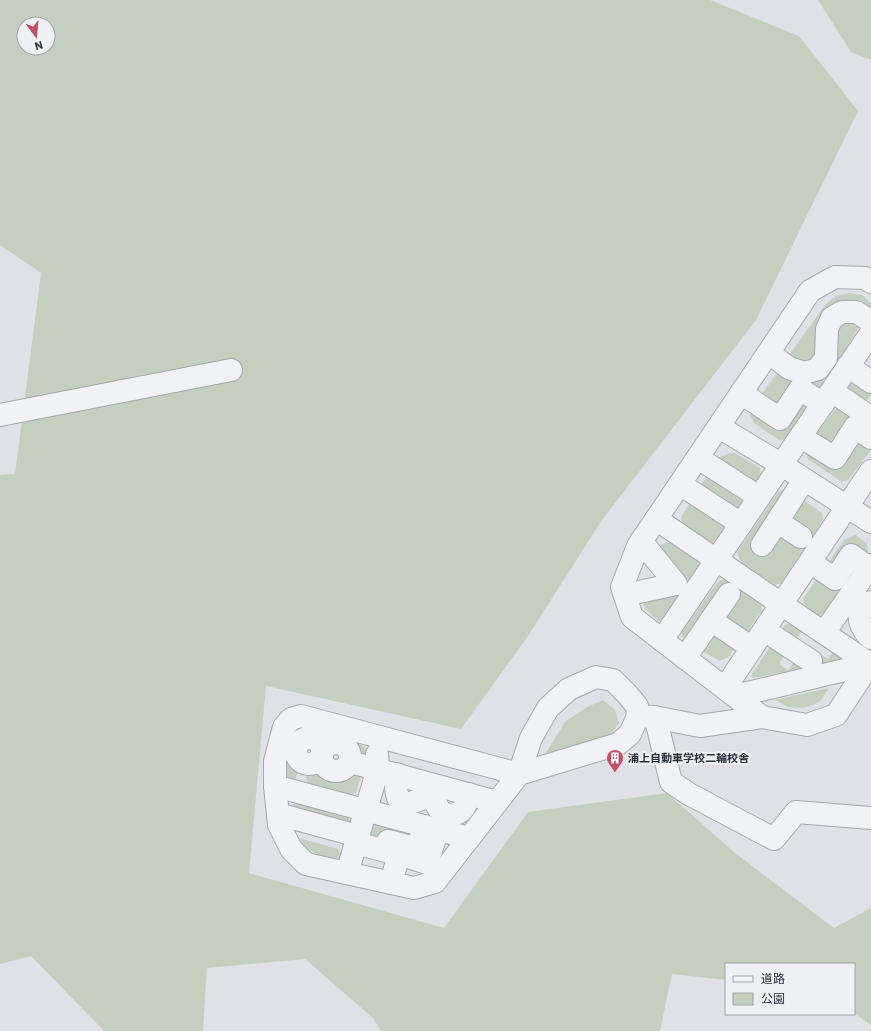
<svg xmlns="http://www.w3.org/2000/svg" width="871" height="1031" font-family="'IBM Plex Sans','Noto Sans JP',sans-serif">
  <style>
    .green { fill: #c5cfc0; fill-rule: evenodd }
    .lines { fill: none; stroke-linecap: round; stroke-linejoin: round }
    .minor-casing { stroke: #a4a9af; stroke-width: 24 }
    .minor { stroke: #f0f2f5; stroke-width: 22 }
    .labels { text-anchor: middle; stroke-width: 4; stroke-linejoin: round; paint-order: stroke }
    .poi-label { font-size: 11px; font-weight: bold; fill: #29313b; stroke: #edf1f4; text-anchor: start }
  </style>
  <rect width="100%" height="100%" fill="#dee2e6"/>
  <g class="green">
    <path d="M0,0H710L799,36L858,111L756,320L602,520L528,636L461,729L266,686L249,873L444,928L528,812L667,793L735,853L834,928L871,908V1025L854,1013V964H726V980L672,974L660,1031H381L373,1018L305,959L207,968L203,1031H104L31,956L0,964V475L15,474L41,273L0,245ZM24,24H48V48H24Z"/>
    <polygon points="818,0 871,0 871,60 851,52"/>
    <polygon points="849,293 862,295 871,303 871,308 869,311 855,306 821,340 811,365 787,358 825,305 836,296"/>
    <polygon points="838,321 862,322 821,391 782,406 759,398 777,373 802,378"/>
    <polygon points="857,381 869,390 870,396 865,404 845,391 852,383"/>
    <polygon points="799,401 811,407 789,439 779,440 754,423 749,412 755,409"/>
    <polygon points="839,404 871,426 832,449 816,434"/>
    <polygon points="853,440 871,448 871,450 849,479 842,482 808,459 806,454 807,448"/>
    <polygon points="730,453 735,453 760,468 761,477 759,485 718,458"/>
    <polygon points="707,476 746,499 736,513 701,485"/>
    <polygon points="784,489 787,492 791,521 799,503 805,501 822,513 823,520 783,583 774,585 741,563 737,552 778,492"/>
    <polygon points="697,502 729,525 718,541 711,543 683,523 681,518 689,504"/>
    <polygon points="855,535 867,543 868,551 866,555 834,571 826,566 844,540"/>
    <polygon points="666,542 673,542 699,559 699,570 663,620 658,621 645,608 642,598 680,591 657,548"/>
    <polygon points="856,569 823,615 819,616 806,609 803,599 817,578"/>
    <polygon points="721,580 726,580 761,604 762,610 747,632 725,619 689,639 682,638 682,632 716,584"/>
    <polygon points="792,623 803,629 796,639 828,659 834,651 842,657 842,661 753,678 751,676 771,645 785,654 779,664 788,670 797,658 779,634 785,625"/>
    <polygon points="711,632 735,647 729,657 720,661 702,651"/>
    <polygon points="829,688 821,700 815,704 803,708 788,707 775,700"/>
    <polygon points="603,700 615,710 619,723 609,736 545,754 565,722 587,707"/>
    <path d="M302,728L358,743L364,747L367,751L366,757L352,752C346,740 336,739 325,744C316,734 308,730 296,740L293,739V736L296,730Z"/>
    <polygon points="287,747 291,747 293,749 299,769 295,780 286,777 284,771"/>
    <path d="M321,764C330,779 339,779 351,767L362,772L356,793L349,796L308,784L306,778L309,769Z"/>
    <polygon points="295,803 348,817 350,821 348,823 293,808 292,805"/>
    <polygon points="378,824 416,833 419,837 368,843 371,826"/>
    <path d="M299,838L338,849L341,854L339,858C324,858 306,852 299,838Z"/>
  </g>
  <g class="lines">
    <g class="minor-casing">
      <g id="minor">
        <polyline points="871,282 865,278 835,277 810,291 638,546 622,587 632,617 762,717 807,725 836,715 871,662"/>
        <polyline points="769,353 789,368 804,373 818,369 826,358 827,329 832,318 842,312 856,312 871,321"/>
        <polyline points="848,366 871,382"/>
        <polyline points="832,391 871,418"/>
        <polyline points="741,393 780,419 800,389 823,404"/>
        <polyline points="0,415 231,370"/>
        <polyline points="719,427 782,465 871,522"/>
        <polyline points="801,437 835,458 855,427 871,438"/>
        <polyline points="698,458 759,497"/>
        <polyline points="680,484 741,524"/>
        <polyline points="656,519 824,633"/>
        <polyline points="778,522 801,537"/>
        <polyline points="762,545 804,480"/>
        <polyline points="810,562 835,579 851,555 869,568"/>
        <polyline points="625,595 676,584 641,541"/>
        <path d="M871,602L865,604C860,613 857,618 863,628C865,632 867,635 871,638"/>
        <polyline points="711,620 752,648"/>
        <polyline points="764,630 811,661"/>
        <polyline points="662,640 871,333"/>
        <polyline points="685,658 729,594"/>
        <polyline points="870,664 824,633 871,565"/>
        <polyline points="725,688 871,471"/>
        <polyline points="735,696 870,664"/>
        <polyline points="638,716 637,706 626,693 613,680 596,677 569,689 548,708 531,738 519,774 435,882 414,888 306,864 291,849 279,825 275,786 275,761 284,727 291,719 301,716 519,774 618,744 630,734 638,716 654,717 700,726 762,717"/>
        <polyline points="654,717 658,728 671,782 689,794 774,839 796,812 871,818"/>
        <circle cx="309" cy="751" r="13"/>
        <circle cx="336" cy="757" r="14"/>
        <polyline points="350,762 497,802"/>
        <path d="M397,774C395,784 395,791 399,800C414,808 416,797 429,798C436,799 436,807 441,811C446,817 459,815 463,809C466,805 468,799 469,794"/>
        <polyline points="275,786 469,838"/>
        <polyline points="278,814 358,836"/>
        <polyline points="356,843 386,851 388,841 418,849 424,826"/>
        <polyline points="347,873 378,769 377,754"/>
        <polyline points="391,883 399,854 427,863 437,832"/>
      </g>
    </g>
    <use href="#minor" class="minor"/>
  </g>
  <defs>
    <g id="building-pin" transform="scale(0.9)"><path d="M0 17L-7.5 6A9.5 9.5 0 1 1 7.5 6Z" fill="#be5169" stroke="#edf1f4"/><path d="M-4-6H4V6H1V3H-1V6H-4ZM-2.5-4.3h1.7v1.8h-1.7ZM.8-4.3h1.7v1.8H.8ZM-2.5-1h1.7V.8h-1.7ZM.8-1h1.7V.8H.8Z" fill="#fff"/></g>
  </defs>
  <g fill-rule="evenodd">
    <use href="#building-pin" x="615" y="758"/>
  </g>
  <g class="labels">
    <g class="poi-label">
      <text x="628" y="762">浦上自動車学校二輪校舎</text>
    </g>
  </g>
  <rect x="725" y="963" width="130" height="52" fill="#edf1f4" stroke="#9fa4aa"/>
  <rect x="733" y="976" width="20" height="6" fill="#f0f2f5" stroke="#9fa4aa"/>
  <text x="761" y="983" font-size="12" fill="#29313b">道路</text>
  <rect x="733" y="993" width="20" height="12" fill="#c5cfc0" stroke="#9fa4aa"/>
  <text x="761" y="1003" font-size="12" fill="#29313b">公園</text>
  <g transform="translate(36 36) rotate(164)"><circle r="19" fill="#edf1f4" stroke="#9fa4aa"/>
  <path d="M0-3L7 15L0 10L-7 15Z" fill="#be5169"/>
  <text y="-6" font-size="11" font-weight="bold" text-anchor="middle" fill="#29313b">N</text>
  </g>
</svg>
